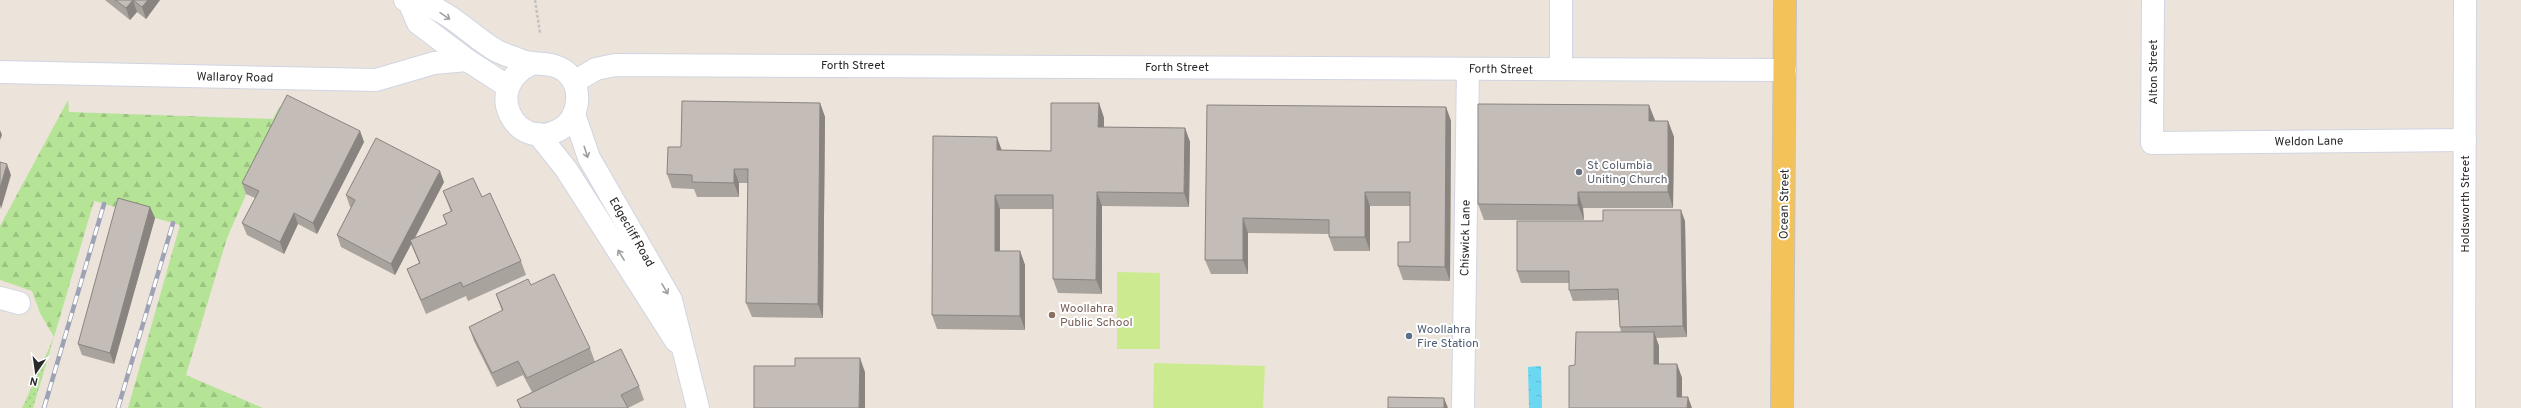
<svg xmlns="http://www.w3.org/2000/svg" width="2521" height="408" font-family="Overpass,sans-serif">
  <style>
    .grass { fill: url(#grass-dots) }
    .forest { fill: url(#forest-firs) }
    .pitch { fill: #cceb91 }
    .water { fill: url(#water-ripples) }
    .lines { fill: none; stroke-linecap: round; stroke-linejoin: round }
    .minor-casing { stroke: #d0d5e3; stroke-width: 24 }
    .major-casing { stroke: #c3c3c3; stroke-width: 24 }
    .path { stroke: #c3c3c3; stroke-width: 2.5; stroke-dasharray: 3 2; stroke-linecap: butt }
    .minor { stroke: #fff; stroke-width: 22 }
    .major { stroke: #f3c359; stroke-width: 22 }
    .rail-casing { stroke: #9da2b4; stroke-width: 4.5 }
    .rail { stroke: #fff; stroke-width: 3; stroke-dasharray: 9; stroke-linecap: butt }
    .wall { fill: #a9a39d }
    .shaded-wall { fill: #898480 }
    .building { fill: #c4bdb7; stroke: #898480 }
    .oneway { stroke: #9f9f9f }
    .worship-dot { fill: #6b7280; stroke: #fff; stroke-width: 1.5 }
    .education-dot { fill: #8d6e63; stroke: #fff; stroke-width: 1.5 }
    .service-dot { fill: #5c6f8a; stroke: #fff; stroke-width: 1.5 }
    .labels { text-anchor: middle; stroke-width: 4; stroke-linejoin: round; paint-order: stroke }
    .street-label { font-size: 12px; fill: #292929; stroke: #fff }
    .worship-label { font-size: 12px; fill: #5b616d; stroke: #fff; text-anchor: start }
    .education-label { font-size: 12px; fill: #785e54; stroke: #fff; text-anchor: start }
    .service-label { font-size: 12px; fill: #4e5e75; stroke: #fff; text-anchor: start }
  </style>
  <defs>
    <pattern id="grass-dots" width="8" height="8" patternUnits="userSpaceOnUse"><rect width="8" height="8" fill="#b6e496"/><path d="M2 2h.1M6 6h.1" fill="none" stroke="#9cc481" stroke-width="1.8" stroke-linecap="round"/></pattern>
    <pattern id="forest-firs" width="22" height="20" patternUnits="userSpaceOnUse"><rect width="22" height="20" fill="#b6e496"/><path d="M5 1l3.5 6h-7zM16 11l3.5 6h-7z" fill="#9cc481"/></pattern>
    <pattern id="water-ripples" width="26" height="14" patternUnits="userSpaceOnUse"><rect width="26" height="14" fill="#6bd7f0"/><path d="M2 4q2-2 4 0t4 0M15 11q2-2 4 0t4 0" fill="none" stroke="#5db9ce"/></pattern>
  </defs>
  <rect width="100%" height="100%" fill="#ece3db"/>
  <polygon class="grass" points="54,337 33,408 22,408 24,404"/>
  <polygon class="forest" points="68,100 69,112 273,119 279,107 285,106 227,238 186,375 263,408 128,408 180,225 94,201 54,337 40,313 32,291 0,280 0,226"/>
  <g class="pitch">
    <polygon points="1117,272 1160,273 1160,349 1117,349"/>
    <polygon points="1154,363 1265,366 1263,408 1153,408"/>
  </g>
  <polygon class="water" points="1541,366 1542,408 1529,408 1528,367"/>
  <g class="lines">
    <g class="minor-casing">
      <g id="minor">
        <path d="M405,0C414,6 425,4 434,8C457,18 475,39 497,51C505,55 514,57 522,61C537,66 551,61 565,71C584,86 580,119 559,130C516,153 481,88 531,64"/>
        <polyline points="1561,0 1561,69"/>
        <polyline points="2153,0 2152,143 2465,140"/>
        <polyline points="409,2 418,23 467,60 507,86"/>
        <polyline points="0,72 376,80 434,63 467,60"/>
        <polyline points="574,82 596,69 615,65 1785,70"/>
        <polyline points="574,114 589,158 671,300 698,408"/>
        <polyline points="538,134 566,169 676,341"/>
        <polyline points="0,298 19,303"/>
        <polyline points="1463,408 1468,69"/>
        <polyline points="2464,408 2465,0"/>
      </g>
    </g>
    <g class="major-casing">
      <polyline id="major" points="1782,408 1785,0"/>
    </g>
    <polyline class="path" points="535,0 540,33"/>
    <use href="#minor" class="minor"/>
    <use href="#major" class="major"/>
    <g class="rail-casing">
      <g id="rail">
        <polyline points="44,408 104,204"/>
        <polyline points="118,408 173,223"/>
      </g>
    </g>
    <use href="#rail" class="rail"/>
  </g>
  <g class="wall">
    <polygon points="105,0 160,0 146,19 137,12 130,20"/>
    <polygon points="820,103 825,117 823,318 752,317 746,303 748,183 739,183 739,197 697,197 694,189 672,188 667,174 681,147"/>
    <polygon points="1099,103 1104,118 1104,127 1185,128 1190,142 1189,207 1102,206 1102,294 1058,293 1053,279 1053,209 1000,209 1000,251 1020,251 1025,265 1025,330 937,329 932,315 1002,150 1051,151"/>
    <polygon points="1207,105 1446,107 1451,121 1450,281 1403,280 1398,266 1410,242 1410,206 1370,206 1370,251 1334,251 1329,237 1329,234 1248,233 1248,274 1211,274 1205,260"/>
    <polygon points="1655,120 1655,121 1668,121 1674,137 1673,208 1583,208 1584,220 1484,220 1478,204"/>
    <polygon points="360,131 364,142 317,234 298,224 284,254 247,235 242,223 255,198 246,194 242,183"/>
    <polygon points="444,182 415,238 446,224 443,215 451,212 443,191 482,197 521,261 526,275 468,301 466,296 426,314 413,283 407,269 419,263 411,244 395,275 341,247 337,235 351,207 350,207 346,195"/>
    <polygon points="150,207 155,218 114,364 82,355 78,344"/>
    <polygon points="1685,221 1687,337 1656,338 1659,346 1659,364 1677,364 1682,378 1682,397 1692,408 1575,365 1621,332 1620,327 1619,300 1573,301 1569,290 1569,283 1521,283 1517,271"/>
    <polygon points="531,285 590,348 595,362 639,386 644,400 628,408 520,408 517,400 532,392 523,375 497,387 474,341 469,327 502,311 496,294"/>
  </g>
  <g class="shaded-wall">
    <polygon points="133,0 137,12 130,20 126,8"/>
    <polygon points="148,0 160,0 146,19 142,7"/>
    <polygon points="820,103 825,117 823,318 818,304"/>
    <polygon points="1099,103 1104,118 1104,141 1098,127"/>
    <polygon points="1649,105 1655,120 1654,136 1649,121"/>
    <polygon points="1446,107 1451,121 1450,281 1445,267"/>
    <polygon points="1668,121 1674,137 1673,208 1668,192"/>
    <polygon points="1185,128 1190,142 1189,207 1184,193"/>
    <polygon points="0,130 2,135 0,140"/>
    <polygon points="360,131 364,142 317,234 313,223"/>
    <polygon points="997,137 1002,151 997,150"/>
    <polygon points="7,164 11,175 1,209 0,205 0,188"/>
    <polygon points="734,169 739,183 739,197 734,183"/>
    <polygon points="440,171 444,182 395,275 391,264"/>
    <polygon points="1097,192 1102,206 1102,294 1096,280"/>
    <polygon points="1365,192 1370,206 1370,251 1365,237"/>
    <polygon points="1578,192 1583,208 1584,220 1578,205"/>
    <polygon points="995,195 1000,209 1000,265 995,251"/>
    <polygon points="150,207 155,218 114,364 110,353"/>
    <polygon points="1681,210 1685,221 1687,337 1683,326"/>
    <polygon points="294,213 298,224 284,254 280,242"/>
    <polygon points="1243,218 1248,233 1248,274 1243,260"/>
    <polygon points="1020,251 1025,265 1025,330 1020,316"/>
    <polygon points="1654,332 1659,346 1659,378 1654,364"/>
    <polygon points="860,358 865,372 865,408 859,408"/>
    <polygon points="1677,364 1682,378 1682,408 1677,397"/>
    <polygon points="1688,397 1692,408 1687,408"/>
    <polygon points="1444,398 1448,408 1444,408"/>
  </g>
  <g class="building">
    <polygon points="115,0 148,0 142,7 133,0 126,8"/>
    <polygon points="287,95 360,131 313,223 294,213 280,242 242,223 259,191 242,183"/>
    <polygon points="682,101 820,103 818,304 746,303 748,169 734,169 734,183 692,182 692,175 667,174 668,147 681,147"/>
    <polygon points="1051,103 1099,103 1098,127 1185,128 1184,193 1097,192 1096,280 1053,279 1053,195 995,195 995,251 1020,251 1020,316 932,315 933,136 997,137 997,150 1051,151"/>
    <polygon points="1478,104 1649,105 1649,121 1668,121 1668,192 1578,192 1578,205 1478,204"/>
    <polygon points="1207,105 1446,107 1445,267 1398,266 1398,242 1410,242 1410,192 1365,192 1365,237 1329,237 1329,220 1243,218 1243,260 1205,260"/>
    <polygon points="376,138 440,171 391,264 337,235 355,200 346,195"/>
    <polygon points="0,162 7,164 0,188"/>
    <polygon points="473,178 482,197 490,193 521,261 463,287 461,282 421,300 407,269 420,263 410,240 447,224 443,215 452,211 443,191"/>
    <polygon points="118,198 150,207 110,353 78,344"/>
    <polygon points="1603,210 1681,210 1683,326 1620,327 1618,289 1569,290 1569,271 1517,271 1517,221 1603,221"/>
    <polygon points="554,274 590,348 527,378 518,361 492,373 469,327 503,310 496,294 528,279 531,285"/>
    <polygon points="1576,332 1654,332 1654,364 1677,364 1677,397 1688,397 1687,408 1569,408 1569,366 1575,365"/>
    <polygon points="621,349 639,386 621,395 628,408 521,408 517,400"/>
    <polygon points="795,358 860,358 859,408 754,408 754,366 795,366"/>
    <polygon points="1388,397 1444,398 1444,408 1388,408"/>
  </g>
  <defs><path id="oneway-shaft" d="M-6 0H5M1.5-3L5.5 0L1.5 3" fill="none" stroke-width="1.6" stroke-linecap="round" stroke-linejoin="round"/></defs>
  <g class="oneway">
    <use href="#oneway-shaft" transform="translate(445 16) rotate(34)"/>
    <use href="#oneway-shaft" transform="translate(586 152) rotate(72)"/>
    <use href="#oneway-shaft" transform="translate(621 255) rotate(-122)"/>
    <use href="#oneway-shaft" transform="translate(665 289) rotate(60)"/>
  </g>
  <circle class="worship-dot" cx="1579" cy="172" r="4"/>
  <circle class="education-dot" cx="1052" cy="315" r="4"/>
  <circle class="service-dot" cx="1409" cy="336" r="4"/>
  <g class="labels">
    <g class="street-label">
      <text x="853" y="69">Forth Street</text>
      <text x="1177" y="71">Forth Street</text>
      <text transform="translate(1501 69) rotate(1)" y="4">Forth Street</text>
      <text transform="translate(2153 72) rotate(-90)" y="4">Alton Street</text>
      <text transform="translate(235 77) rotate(1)" y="4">Wallaroy Road</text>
      <text transform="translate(2309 141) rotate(-1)" y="4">Weldon Lane</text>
      <text transform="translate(1784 204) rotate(-89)" y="4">Ocean Street</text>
      <text transform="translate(2465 204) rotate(-90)" y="4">Holdsworth Street</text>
      <text transform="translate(632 232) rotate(60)" y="4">Edgecliff Road</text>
      <text transform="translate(1465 238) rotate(-89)" y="4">Chiswick Lane</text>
    </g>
    <g class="worship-label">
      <text x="1587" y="169">St Columbia<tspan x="1587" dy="14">Uniting Church</tspan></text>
    </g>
    <g class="education-label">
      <text x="1060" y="312">Woollahra<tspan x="1060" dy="14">Public School</tspan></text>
    </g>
    <g class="service-label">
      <text x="1417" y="333">Woollahra<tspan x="1417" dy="14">Fire Station</tspan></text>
    </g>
  </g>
  <g transform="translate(36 372) rotate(193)" stroke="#ffffff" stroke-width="3" paint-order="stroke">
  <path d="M0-3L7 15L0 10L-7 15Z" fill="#292929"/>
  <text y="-6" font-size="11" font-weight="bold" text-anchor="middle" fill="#292929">N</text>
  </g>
</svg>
